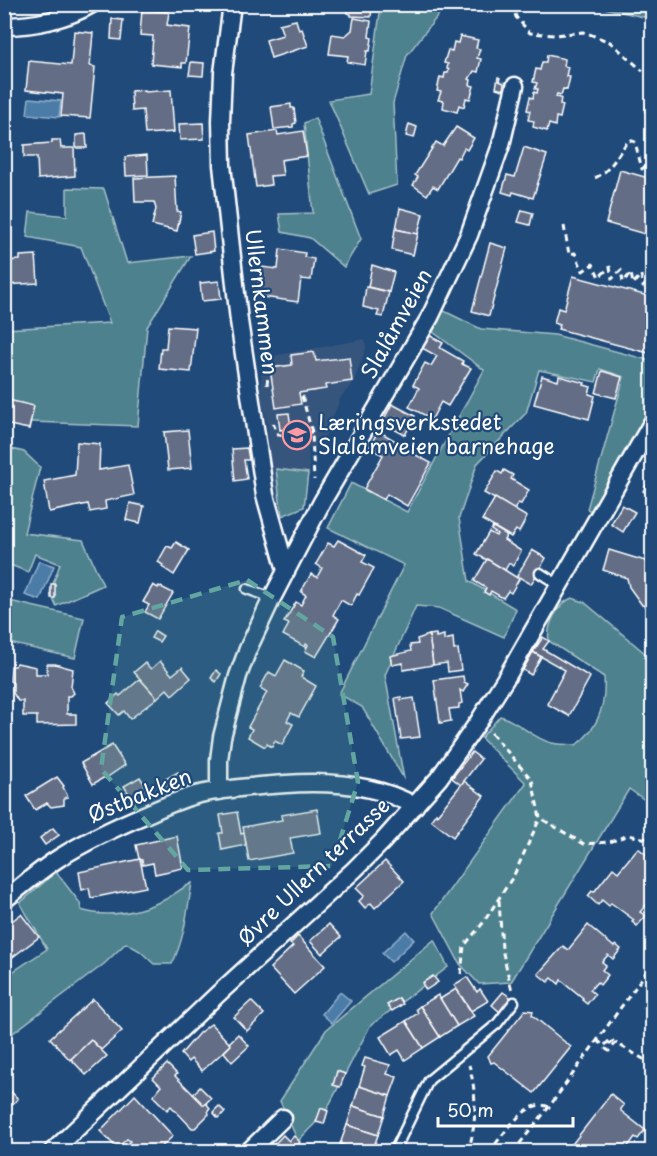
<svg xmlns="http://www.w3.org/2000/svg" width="657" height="1156" font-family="'Playpen Sans',sans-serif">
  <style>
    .built { fill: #34547d }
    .green { fill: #4e818e; stroke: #a6c0c6; stroke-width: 1.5 }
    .water { fill: #4b7ba8; stroke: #93b0cb; stroke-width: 1.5 }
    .building { fill: #646d85; stroke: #fff; stroke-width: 1.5 }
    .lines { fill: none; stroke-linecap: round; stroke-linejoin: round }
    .lane-casing { stroke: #fff; stroke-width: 13 }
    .street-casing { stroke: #fff; stroke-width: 21 }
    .path { stroke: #fff; stroke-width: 3; stroke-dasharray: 6 4.5; stroke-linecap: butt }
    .lane { stroke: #1f4a7a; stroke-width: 8 }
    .street { stroke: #1f4a7a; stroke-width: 16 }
    .marked { fill: #63a6a1; fill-opacity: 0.2; stroke: #63a6a1; stroke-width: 4.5; stroke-dasharray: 12 8; stroke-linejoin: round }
    .labels { text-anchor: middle; stroke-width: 4.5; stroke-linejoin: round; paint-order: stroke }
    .street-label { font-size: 21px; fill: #fff; stroke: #1f4a7a }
    .poi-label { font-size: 21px; fill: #fff; stroke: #1f4a7a; text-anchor: start }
  </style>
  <rect width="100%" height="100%" fill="#1f4a7a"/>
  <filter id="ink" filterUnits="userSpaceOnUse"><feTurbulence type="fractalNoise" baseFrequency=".0167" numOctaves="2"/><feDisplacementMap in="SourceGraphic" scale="12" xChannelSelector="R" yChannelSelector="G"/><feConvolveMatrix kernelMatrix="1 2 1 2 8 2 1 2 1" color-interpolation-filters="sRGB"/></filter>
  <g filter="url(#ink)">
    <polygon class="built" points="365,339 366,348 354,382 341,397 321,447 308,448 310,475 304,484 306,490 306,502 296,509 283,510 279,507 270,461 267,423 261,396 261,358"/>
    <g class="green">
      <polygon points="379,5 445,5 444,8 407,55 393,103 397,185 369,194 329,100 369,94 381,5"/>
      <polygon points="592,5 652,5 652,19"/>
      <polygon points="315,118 361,239 344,267 310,238 282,232 279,214 313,213 304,123"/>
      <polygon points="67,188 104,189 127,263 191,256 147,327 138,426 5,421 5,329 110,323 81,247 27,237 30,212 67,216"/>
      <polygon points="442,310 481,329 555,335 652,361 652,413 595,513 587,509 624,377 600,369 596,382 539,370 526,413 477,464 459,518 469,581 516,609 504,637 439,608 416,606 385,675 404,779 362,707 339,694 404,565 328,528 351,483 407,512 484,370 433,332"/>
      <polygon points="4,447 24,452 40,467 24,533 83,540 103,585 56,606 50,592 60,564 35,554 28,572 5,563"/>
      <polygon points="276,469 308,473 304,507 282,516"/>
      <path d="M572,598L584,602L652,659V805L629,789L511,982L479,984L460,964L433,913L526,783L481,738L500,716C520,722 533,739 552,743C559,745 568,744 576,745C599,728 606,704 604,677L549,641C546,626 558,603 572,598Z"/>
      <polygon points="5,600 84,618 75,658 5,642"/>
      <path d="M56,872L80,903L81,910C109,919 138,912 164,900C173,895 182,888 192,883C187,911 185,938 172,964H154L140,951L126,943L104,964L5,1039V977L47,949L20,903Z"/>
      <polygon points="434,940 448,967 370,1026 325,1113 298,1141 280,1101 326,1030"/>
    </g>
    <g class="water">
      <polygon points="29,98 61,101 59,117 27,114"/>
      <polygon points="39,561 54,566 40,600 25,595"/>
      <polygon points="406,931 414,940 391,962 382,953"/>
      <polygon points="340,992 351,1001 332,1023 322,1014"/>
    </g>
    <g class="building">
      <polygon points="348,4 372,8 371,17 351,16 351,14 347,13"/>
      <polygon points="142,10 169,12 167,25 190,28 186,63 182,63 182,67 151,64 153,36 140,35"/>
      <polygon points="354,18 371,21 369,37 372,38 370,51 367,51 365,65 347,62 348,56 329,54 332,34 345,36 352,30"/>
      <polygon points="112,19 123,20 121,40 111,39"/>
      <polygon points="296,20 299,30 302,29 308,46 271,58 266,40 283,35 279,24"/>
      <polygon points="74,31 93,33 90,66 95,67 90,118 61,116 63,94 26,90 29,61 71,65"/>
      <polygon points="460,36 478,40 476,48 480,49 477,58 481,59 478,72 474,71 469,79 471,80 470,85 474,86 470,99 466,98 464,107 459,105 457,112 443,108 444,101 438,100 441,92 437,91 440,77 444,78 445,73 448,73 449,70 447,69 448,64 444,63 448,50 452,51 454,42 458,43"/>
      <polygon points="547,55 565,59 564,66 568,67 566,76 570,77 567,90 563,89 561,95 557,94 556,97 561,98 560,104 563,105 560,118 556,117 555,126 549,124 547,131 533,127 534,121 528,120 530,111 527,110 530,97 533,98 534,92 537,93 538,89 535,89 537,83 533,82 536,69 540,70 542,62 546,62"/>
      <polygon points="191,62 204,63 203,76 189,75"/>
      <polygon points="498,77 500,78 499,81 504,83 503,90 496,88"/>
      <polygon points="652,83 652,118 649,118 650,113 645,112"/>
      <polygon points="145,90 145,92 171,90 174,132 145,134 143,110 132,111 131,91"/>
      <rect x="4" y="99" width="7" height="20"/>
      <polygon points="291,104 291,108 294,108 296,123 293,124 293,127 274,129 271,107"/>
      <polygon points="203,123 204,139 180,140 179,124"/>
      <polygon points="409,124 417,127 414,138 406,136"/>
      <polygon points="456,127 474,138 467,150 464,148 459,158 457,157 438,189 433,186 427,195 413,185 418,177 415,175 436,142 443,146"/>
      <polygon points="277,131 278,135 303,131 307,156 281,160 283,175 270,176 271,185 256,187 249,135"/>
      <polygon points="86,134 87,148 76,148 76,135"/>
      <polygon points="52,140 60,140 61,148 74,148 75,176 38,179 37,157 24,157 24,145 52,143"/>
      <polygon points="524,147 547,155 533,198 513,192 512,195 502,192 507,175 515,177"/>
      <polygon points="147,155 148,175 126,176 125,157"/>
      <polygon points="620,170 652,179 652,236 606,223"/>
      <polygon points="175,176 177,211 181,212 177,231 152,225 156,209 154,202 135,202 134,178"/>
      <polygon points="400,208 423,214 418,234 396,229"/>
      <polygon points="522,210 533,213 530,225 518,222"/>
      <polygon points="395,229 418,234 413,255 392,250"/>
      <polygon points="212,232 214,251 195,254 192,235"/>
      <polygon points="490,243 507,248 489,316 472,311"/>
      <polygon points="280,249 305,253 304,257 314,259 311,280 301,279 298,302 256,296 261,267 278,269"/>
      <polygon points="36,255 38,283 4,285 4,261 20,260 20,256"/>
      <polygon points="372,265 394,272 389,292 368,287"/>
      <polygon points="573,276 652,297 652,354 558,329 560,325 554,323 558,308 564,310"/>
      <polygon points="219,281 221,299 202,301 200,283"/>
      <polygon points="366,287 389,292 383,317 377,316 379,311 363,307"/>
      <polygon points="168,326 196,328 191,372 159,369 161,348 166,348"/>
      <polygon points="429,335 443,343 440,348 463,361 462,364 471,368 448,406 441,402 432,419 409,407 419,388 413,385 425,363 431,366 437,356 422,348"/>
      <polygon points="314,352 316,361 349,357 352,381 325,385 326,389 299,393 301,404 276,408 270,368 292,365 291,355"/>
      <polygon points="602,371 622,377 616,398 596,393"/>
      <polygon points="542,376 558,381 559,376 585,383 584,385 591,387 589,394 595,396 589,419 534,404"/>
      <polygon points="4,399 34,406 29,429 4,424"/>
      <polygon points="392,404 415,416 405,435 382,423"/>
      <polygon points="289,413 291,428 280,430 278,414"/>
      <polygon points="188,430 192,468 168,470 164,432"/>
      <polygon points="378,431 396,441 395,444 431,463 407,506 387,494 384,500 364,489 383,455 369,448"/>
      <polygon points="77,442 100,444 99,470 128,465 134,495 105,501 106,509 90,512 88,504 49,512 44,481 75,475"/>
      <polygon points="247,448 249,460 244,460 247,479 235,481 232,449"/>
      <polygon points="504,470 513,475 511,479 529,490 521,504 518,503 514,510 484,493 497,471 502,474"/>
      <polygon points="652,475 652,497 643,491"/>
      <polygon points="495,498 527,517 519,532 516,530 511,537 482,520"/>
      <polygon points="130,503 144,506 140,523 126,520"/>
      <polygon points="622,505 635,512 623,532 611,524"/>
      <polygon points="493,527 507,535 504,540 521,551 513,566 509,563 505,570 476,554 489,532 496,536 497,534 491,530"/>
      <polygon points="338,540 366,555 362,562 374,568 359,595 357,594 351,606 341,600 333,615 339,619 316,657 305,651 308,645 306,644 305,647 283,635 289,624 284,622 296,602 301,605 306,595 301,592 311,574 317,577 322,568 316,564 328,543 334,546"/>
      <polygon points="176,542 189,550 174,575 162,567 163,565 158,562 167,546 172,548"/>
      <polygon points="532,550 546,558 531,584 517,576"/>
      <polygon points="609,550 652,563 652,595 649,607 642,605 629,587 627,578 603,570"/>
      <polygon points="487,559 519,579 511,593 508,591 503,598 491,591 489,595 484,592 486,588 474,581"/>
      <rect x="51" y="584" width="4" height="14"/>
      <polygon points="153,585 158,588 159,586 173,593 158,619 145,612 149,605 143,602"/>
      <polygon points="155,631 163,636 159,642 151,638"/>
      <polygon points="436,634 436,637 444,635 444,640 453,638 454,650 458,649 461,670 448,672 447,663 433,665 429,635"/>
      <polygon points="429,635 433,665 403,670 403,663 392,665 390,656 411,651 410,645 418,644 417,639"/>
      <polygon points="543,637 549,641 543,649 590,677 569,716 547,704 565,670 533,652"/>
      <polygon points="533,652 541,657 531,675 523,670"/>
      <polygon points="285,660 304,671 301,677 316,686 299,717 291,713 287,721 293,724 282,745 275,741 272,747 267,744 265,747 248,737 252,729 248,727 267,692 260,688 269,672 276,676"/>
      <polygon points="160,661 172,675 182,667 191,678 172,695 167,689 157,698 134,672 145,663 151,669"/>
      <polygon points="17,663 36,667 36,674 47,674 47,664 55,664 73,669 71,687 74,693 71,696 67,696 67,714 76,714 76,724 37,725 37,716 23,716 23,701 18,701 13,693 13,683 10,681 11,666 15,666"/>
      <polygon points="216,670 221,674 216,682 211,678"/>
      <polygon points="463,676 464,682 468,684 463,692 460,690 462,703 459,704 459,708 449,709 451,721 440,723 434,680"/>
      <polygon points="140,679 157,698 130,719 124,711 119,715 108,703 118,694 120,696"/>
      <polygon points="401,697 401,700 414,698 420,737 401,739 395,698"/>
      <polygon points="112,745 125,765 106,778 105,777 93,784 81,763"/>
      <polygon points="472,752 481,759 461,785 452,778"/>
      <polygon points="178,772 183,781 167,791 162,781"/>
      <polygon points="57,777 64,786 63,787 68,797 64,798 64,805 51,807 47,803 35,810 26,796"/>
      <polygon points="140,777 150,793 134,802 124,786"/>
      <polygon points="464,781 484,796 453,837 431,820 436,813 437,815"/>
      <polygon points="317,809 321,833 290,838 293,853 249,861 243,827 282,820 281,815"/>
      <polygon points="237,812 241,834 244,833 246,845 222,850 219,833 223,833 220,815"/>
      <polygon points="53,828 59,835 45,845 40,838"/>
      <polygon points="177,836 183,868 155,874 153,863 143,865 142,860 139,859 136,845"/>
      <polygon points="638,848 652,859 652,905 651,907 647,904 640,912 646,916 637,926 632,922 634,920 611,903 609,906 602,900 598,905 588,896 592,891 594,892 613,868 618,872"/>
      <polygon points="140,859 146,887 91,898 89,888 82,890 79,872"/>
      <polygon points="385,861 404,881 375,908 371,903 365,908 359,901 364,896 356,888"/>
      <polygon points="21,914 39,937 10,959 9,958 4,961 4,927"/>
      <polygon points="329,924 341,937 322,954 310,941"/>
      <polygon points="588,925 614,947 616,945 621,949 613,959 608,955 602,962 606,965 602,970 608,975 600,985 597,982 590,990 595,994 587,1004 582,1000 583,998 561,980 559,984 552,978 548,982 538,974 563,946 568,950"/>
      <polygon points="298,936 325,966 294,994 270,968 293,946 290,944"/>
      <polygon points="433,976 438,982 426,990 422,983"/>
      <polygon points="467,977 477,992 480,989 488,1001 471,1011 454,985"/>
      <polygon points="456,989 474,1016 457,1026 440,999"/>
      <polygon points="503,992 513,999 501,1013 492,1005"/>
      <polygon points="652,994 652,1013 644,1007"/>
      <polygon points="438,995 457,1026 440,1037 420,1006"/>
      <polygon points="399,998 403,1004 392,1011 387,1005"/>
      <polygon points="93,999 122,1031 101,1050 91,1040 70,1060 50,1038"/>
      <polygon points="251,1001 264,1014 247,1031 234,1017"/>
      <polygon points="420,1006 440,1037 423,1048 406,1021 418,1013 416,1009"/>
      <polygon points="525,1010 533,1011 532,1015 571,1047 534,1093 494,1062 491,1063 488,1056"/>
      <polygon points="406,1021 423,1048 405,1060 399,1050 391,1055 380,1037"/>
      <polygon points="211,1024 231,1045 202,1071 191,1059 188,1062 181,1054 199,1033"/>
      <polygon points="238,1034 249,1046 232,1062 224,1052 231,1045 229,1043"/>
      <polygon points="91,1040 107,1056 86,1075 71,1059"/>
      <polygon points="365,1058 390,1065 387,1074 397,1077 390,1096 359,1086 365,1067 362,1066"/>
      <polygon points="167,1064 177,1074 175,1076 204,1105 206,1103 210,1108 208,1110 209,1114 195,1128 192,1128 171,1106 167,1110 153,1096 161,1086 153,1078"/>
      <polygon points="337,1071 345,1074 340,1087 333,1085"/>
      <polygon points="4,1084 18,1099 4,1112"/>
      <polygon points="359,1086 390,1096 384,1116 353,1106"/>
      <polygon points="200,1087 211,1098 204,1105 193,1094"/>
      <polygon points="611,1094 624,1105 621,1109 621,1111 645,1130 638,1139 635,1137 624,1152 566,1152"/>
      <polygon points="135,1095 173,1136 156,1152 136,1152 128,1143 130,1141 127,1139 117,1148 100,1131"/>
      <polygon points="219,1106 225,1112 218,1118 213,1112"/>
      <polygon points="353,1106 384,1116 378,1135 347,1125"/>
      <polygon points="321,1108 328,1111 324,1124 316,1122"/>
      <polygon points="347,1125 378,1135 372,1152 363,1152 340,1144"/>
      <polygon points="283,1135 289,1141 294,1136 300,1142 296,1147 298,1149 295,1152 267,1152"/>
    </g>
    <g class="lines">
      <g class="lane-casing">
        <g id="lane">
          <polyline points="540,573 559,585"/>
          <polyline points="247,589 272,598"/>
          <polyline points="312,1152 312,1151"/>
          <polyline points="394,1152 429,1080 497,1024 514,1002"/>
        </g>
      </g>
      <g class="street-casing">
        <g id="street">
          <polyline points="232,4 223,73 221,121 222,165 239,321 265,495 286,570"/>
          <path d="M4,26C33,26 67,19 92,4"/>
          <polyline points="219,791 219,760 222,737 238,676 248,649 272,598 322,502 430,317 469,235 501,145 515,86"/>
          <path d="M4,900C22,886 40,870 59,858C88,840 118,826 149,813C165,806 182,798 200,794C229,788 257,786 286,784C330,781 376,784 415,806"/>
          <polyline points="52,1152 218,994 354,870 383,841 439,778 479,721 509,673 652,423"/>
          <polyline points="248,1152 283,1118"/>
        </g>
      </g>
      <g class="path">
        <polyline points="512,4 516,17 530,33 555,35 584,32 610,42 643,71"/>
        <path d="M595,178C612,170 617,154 629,140L635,142L642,169L651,161L652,166"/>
        <polyline points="564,226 569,254 575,253 583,271 593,264 599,277 610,267 612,279 621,270 623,282 631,273 633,284 641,275 643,287 651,278 652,284"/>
        <polyline points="267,385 268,375"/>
        <polyline points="302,396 312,432 314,480"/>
        <polyline points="273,423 278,435 312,432"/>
        <polyline points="491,733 532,780 540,818 584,844 610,842 628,835 652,840"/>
        <polyline points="499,900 502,949 512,991"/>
        <polyline points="461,974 464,946 483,923 514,875 540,818"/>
        <polyline points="597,1040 604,1046 611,1039 613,1041 606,1049 609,1051 616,1043 652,1064"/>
        <path d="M468,1152C477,1122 477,1094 469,1065"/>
        <path d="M489,1152C502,1137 527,1096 549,1107"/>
        <polyline points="513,1152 549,1107 645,974 652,960"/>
        <polyline points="648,1152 652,1147"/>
      </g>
      <use href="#lane" class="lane"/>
      <use href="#street" class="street"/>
    </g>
  </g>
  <path class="marked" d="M247,580L333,637L358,782L332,866L188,870L101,769L122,617Z"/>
  <defs>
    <g id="school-ring" transform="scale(1.5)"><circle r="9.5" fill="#1f4a7a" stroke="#ff9aa2" stroke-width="1.5"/><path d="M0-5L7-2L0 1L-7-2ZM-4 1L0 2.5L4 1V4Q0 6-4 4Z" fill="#ff9aa2"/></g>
  </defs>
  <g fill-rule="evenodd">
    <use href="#school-ring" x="297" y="435"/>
  </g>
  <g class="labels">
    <g class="street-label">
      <text transform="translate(261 302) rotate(83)" y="7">Ullernkammen</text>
      <text transform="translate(397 324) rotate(-61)" y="7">Slalåmveien</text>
      <text transform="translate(140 796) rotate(-22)" y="7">Østbakken</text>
      <text transform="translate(314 872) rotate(-44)" y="7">Øvre Ullern terrasse</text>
    </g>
    <g class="poi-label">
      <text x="318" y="430">Læringsverkstedet<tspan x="318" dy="24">Slalåmveien barnehage</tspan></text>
    </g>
  </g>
  <rect width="657" height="1156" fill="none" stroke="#1f4a7a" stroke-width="24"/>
  <rect x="12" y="12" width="633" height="1132" fill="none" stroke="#fff" stroke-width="2" filter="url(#ink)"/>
  <path d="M438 1117v9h135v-9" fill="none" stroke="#ffffff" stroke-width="3"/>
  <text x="447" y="1117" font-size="18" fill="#ffffff" stroke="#1f4a7a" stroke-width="4.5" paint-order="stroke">50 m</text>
</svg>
